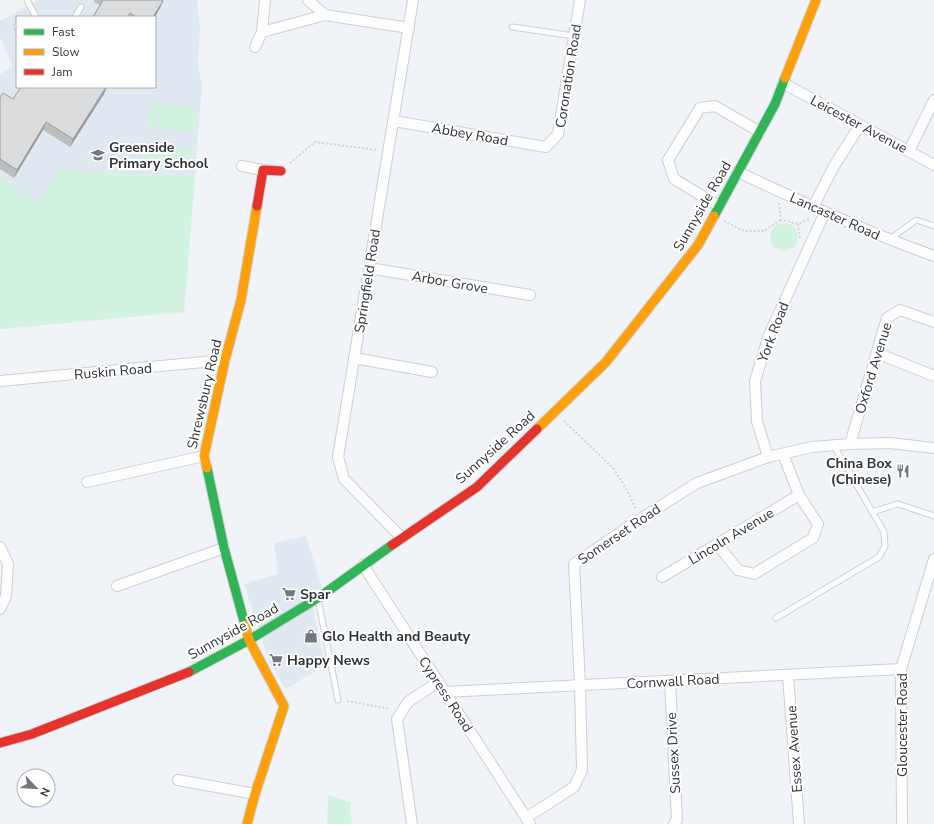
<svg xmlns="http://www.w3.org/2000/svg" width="934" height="824" font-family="'Nunito Sans',sans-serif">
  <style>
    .built { fill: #e0e8f1; fill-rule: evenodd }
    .green { fill: #d3f3e1 }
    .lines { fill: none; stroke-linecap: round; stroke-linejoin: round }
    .lane-casing { stroke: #cccfd2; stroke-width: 7 }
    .street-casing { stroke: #cccfd2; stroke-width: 12 }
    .fast-casing { stroke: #cccfd2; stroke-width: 11 }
    .slow-casing { stroke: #cccfd2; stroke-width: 11 }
    .jam-casing { stroke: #cccfd2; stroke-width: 11 }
    .path { stroke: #d2d3d4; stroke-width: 2; stroke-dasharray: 2 2; stroke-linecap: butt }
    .lane { stroke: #fdfdfe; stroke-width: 5 }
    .street { stroke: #fdfdfe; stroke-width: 10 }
    .fast { stroke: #30b455; stroke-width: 9 }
    .slow { stroke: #ff9f0a; stroke-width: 9 }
    .jam { stroke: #e5322d; stroke-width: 9 }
    .wall { fill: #bcbdbe }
    .shaded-wall { fill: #999a9b }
    .building { fill: #dbdcdd; stroke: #999a9b }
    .labels { text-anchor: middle; stroke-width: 4; stroke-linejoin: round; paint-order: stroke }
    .street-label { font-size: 14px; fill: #313437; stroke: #fff }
    .poi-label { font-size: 14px; font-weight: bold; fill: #313437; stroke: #fff; text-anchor: start }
  </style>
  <rect width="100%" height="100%" fill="#f0f4f8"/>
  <g class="built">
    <path d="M39,0H197L200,28L198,65L202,86L184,312L0,329V74L13,67L0,37V21ZM17,17H155V87H17Z"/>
    <polygon points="306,536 322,587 311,596 325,665 286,689 270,664 244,584 278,574 274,543"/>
  </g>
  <g class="green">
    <polygon points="150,104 197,108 195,131 148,127"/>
    <polygon points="146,145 193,149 191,172 144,169"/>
    <polygon points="59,170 195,177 184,312 0,329 0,177 39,202"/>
    <circle cx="784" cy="237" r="14"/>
    <polygon points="328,795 350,802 352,824 327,824"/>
  </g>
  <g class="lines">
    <g class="lane-casing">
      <g id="lane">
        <polyline points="27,0 36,17"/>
        <polyline points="75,17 81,7"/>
        <polyline points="17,26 17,27"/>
        <polyline points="512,27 574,36"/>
        <polyline points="890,239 916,220 934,226"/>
        <polyline points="872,512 898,504 934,516"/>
        <polyline points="318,599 338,700"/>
        <polyline points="776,618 879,557 885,546 884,532 834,446"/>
      </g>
    </g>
    <g class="street-casing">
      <g id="street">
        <polyline points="308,0 325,15"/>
        <polyline points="262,32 325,15 409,28"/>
        <polyline points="255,47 262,32 265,0"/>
        <polyline points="783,83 934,165"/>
        <polyline points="394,121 546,147 558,134 580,0"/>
        <polyline points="909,151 934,100"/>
        <polyline points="242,166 263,170"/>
        <path d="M738,172C802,202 867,232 934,256"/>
        <polyline points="719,206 674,179 668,160 700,108 715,106 760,132"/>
        <polyline points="813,207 834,166 860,125"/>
        <polyline points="369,268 530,295"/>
        <polyline points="877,353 934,376"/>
        <polyline points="354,358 432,372"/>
        <polyline points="0,381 225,360"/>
        <polyline points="850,444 887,318 900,310 934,322"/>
        <polyline points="768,457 757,421 755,381 769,335 825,212"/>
        <polyline points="87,482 204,456"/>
        <polyline points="402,538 344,479 338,457 413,0"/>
        <polyline points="717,544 738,570 754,574 813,538 818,524 799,495 783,454"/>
        <polyline points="0,547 8,564 6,596 0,609"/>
        <polyline points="363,565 530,824"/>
        <polyline points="662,577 799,495"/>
        <polyline points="117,586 224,548"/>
        <polyline points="788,675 799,824"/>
        <polyline points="670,681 677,820 674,824"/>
        <polyline points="445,692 901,669"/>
        <polyline points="178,780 255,794"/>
        <polyline points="526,818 574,787 582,770 580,685 574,564 640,519 697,483 768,457 812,447 850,444 890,443 934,448"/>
        <polyline points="412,824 397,719 408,702 438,682"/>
        <polyline points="902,824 901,669 934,559"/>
      </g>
    </g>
    <g class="fast-casing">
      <g id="fast">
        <polyline points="714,216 775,104 785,78"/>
        <polyline points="207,468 224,548 245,625"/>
        <polyline points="189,672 249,640 318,598 392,545"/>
      </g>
    </g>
    <g class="slow-casing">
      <g id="slow">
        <polyline points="785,78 816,0"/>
        <polyline points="537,429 606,362 698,245 714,216"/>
        <polyline points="207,468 204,456 225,360 241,300 257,206"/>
        <polyline points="245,625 249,640 284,706 255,794 247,824"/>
      </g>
    </g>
    <g class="jam-casing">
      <g id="jam">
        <polyline points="257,206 263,170 281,171"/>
        <polyline points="392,545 477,487 537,429"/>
        <polyline points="0,743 32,734 189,672"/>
      </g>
    </g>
    <g class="path">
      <polyline points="290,163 315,142 377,150"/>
      <polyline points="779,203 781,220 798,224"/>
      <polyline points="724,221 744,231 764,231 781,220"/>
      <polyline points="800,238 798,224 809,219"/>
      <polyline points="564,421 614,469 628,492 636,510"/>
      <polyline points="347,701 390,709"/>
    </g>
    <use href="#lane" class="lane"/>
    <use href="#street" class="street"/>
    <use href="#fast" class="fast"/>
    <use href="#slow" class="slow"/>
    <use href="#jam" class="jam"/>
  </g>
  <g class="wall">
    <polygon points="94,0 162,0 160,8 155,17 93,17 100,5 94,2"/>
    <polygon points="107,87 104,94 70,147 43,130 14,178 0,169 0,97 13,99"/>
  </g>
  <g class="shaded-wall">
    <polygon points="163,1 160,8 155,17 153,17"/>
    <polygon points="107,87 104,94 70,147 73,139"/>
    <polygon points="46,122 43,130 14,178 17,170"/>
  </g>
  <g class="building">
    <polygon points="103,0 162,0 163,1 153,17 136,17 130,13 128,17 93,17"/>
    <polygon points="21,87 106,87 73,139 46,122 17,170 0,159 0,97 3,93 13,99"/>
  </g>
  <defs>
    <g id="school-bare" transform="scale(1.08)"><path d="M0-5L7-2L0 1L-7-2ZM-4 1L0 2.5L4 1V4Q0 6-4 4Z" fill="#74777b" stroke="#fff" stroke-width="2.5" paint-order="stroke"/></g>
    <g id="restaurant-bare" transform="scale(1.08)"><path d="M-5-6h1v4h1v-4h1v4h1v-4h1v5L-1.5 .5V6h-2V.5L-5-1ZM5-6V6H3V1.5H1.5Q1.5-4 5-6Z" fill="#74777b" stroke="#fff" stroke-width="2.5" paint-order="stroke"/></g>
    <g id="supermarket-bare" transform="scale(1.08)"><path d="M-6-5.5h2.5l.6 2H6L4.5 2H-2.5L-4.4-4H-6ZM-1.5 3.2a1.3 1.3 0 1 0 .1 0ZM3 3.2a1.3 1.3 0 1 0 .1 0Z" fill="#74777b" stroke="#fff" stroke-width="2.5" paint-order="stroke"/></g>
    <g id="shop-bare" transform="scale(1.08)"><path d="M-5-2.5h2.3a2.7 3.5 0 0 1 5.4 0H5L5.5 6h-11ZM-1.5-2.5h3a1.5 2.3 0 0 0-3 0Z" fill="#74777b" stroke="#fff" stroke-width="2.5" paint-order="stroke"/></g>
  </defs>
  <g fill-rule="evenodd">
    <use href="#school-bare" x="98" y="155"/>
    <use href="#restaurant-bare" x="903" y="471"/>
    <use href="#supermarket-bare" x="289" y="594"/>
    <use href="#shop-bare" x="311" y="636"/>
    <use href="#supermarket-bare" x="276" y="660"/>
  </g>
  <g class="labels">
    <g class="street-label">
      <text transform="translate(568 76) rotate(-81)" y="5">Coronation Road</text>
      <text transform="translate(859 124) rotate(28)" y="5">Leicester Avenue</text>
      <text transform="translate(470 134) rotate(10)" y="5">Abbey Road</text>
      <text transform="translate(702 206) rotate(-60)" y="5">Sunnyside Road</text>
      <text transform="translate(835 216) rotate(24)" y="5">Lancaster Road</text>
      <text transform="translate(367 281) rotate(-81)" y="5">Springfield Road</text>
      <text transform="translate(450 282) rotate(10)" y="5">Arbor Grove</text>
      <text transform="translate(773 332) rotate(-69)" y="5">York Road</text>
      <text transform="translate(873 368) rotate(-73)" y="5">Oxford Avenue</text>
      <text transform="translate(113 371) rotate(-5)" y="5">Ruskin Road</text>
      <text transform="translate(204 394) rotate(-77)" y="5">Shrewsbury Road</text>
      <text transform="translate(495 447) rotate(-42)" y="5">Sunnyside Road</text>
      <text transform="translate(619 534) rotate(-34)" y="5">Somerset Road</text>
      <text transform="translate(731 536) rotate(-31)" y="5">Lincoln Avenue</text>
      <text transform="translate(233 631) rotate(-29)" y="5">Sunnyside Road</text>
      <text transform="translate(673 681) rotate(-3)" y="5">Cornwall Road</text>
      <text transform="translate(446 694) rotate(57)" y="5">Cypress Road</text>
      <text transform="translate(902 725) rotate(-90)" y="5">Gloucester Road</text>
      <text transform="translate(794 749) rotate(-94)" y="5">Essex Avenue</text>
      <text transform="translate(673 753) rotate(-93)" y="5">Sussex Drive</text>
    </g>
    <g class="poi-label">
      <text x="109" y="152">Greenside<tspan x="109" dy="16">Primary School</tspan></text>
      <text x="892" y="468" text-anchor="end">China Box<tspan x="892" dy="16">(Chinese)</tspan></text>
      <text x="300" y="599">Spar</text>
      <text x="322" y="641">Glo Health and Beauty</text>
      <text x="287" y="665">Happy News</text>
    </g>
  </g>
  <rect x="16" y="16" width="140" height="72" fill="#ffffff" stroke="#adaeaf"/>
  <rect x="24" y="29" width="20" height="6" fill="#30b455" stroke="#adaeaf"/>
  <text x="52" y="36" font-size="12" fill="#313437">Fast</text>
  <rect x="24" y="49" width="20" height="6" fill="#ff9f0a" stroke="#adaeaf"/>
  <text x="52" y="56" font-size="12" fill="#313437">Slow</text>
  <rect x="24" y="69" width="20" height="6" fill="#e5322d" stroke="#adaeaf"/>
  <text x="52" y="76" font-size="12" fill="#313437">Jam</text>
  <g transform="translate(36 788) rotate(115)"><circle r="19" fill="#ffffff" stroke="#adaeaf"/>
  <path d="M0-3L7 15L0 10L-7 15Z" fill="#74777b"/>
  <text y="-6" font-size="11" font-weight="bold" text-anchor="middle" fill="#313437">N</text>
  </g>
</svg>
